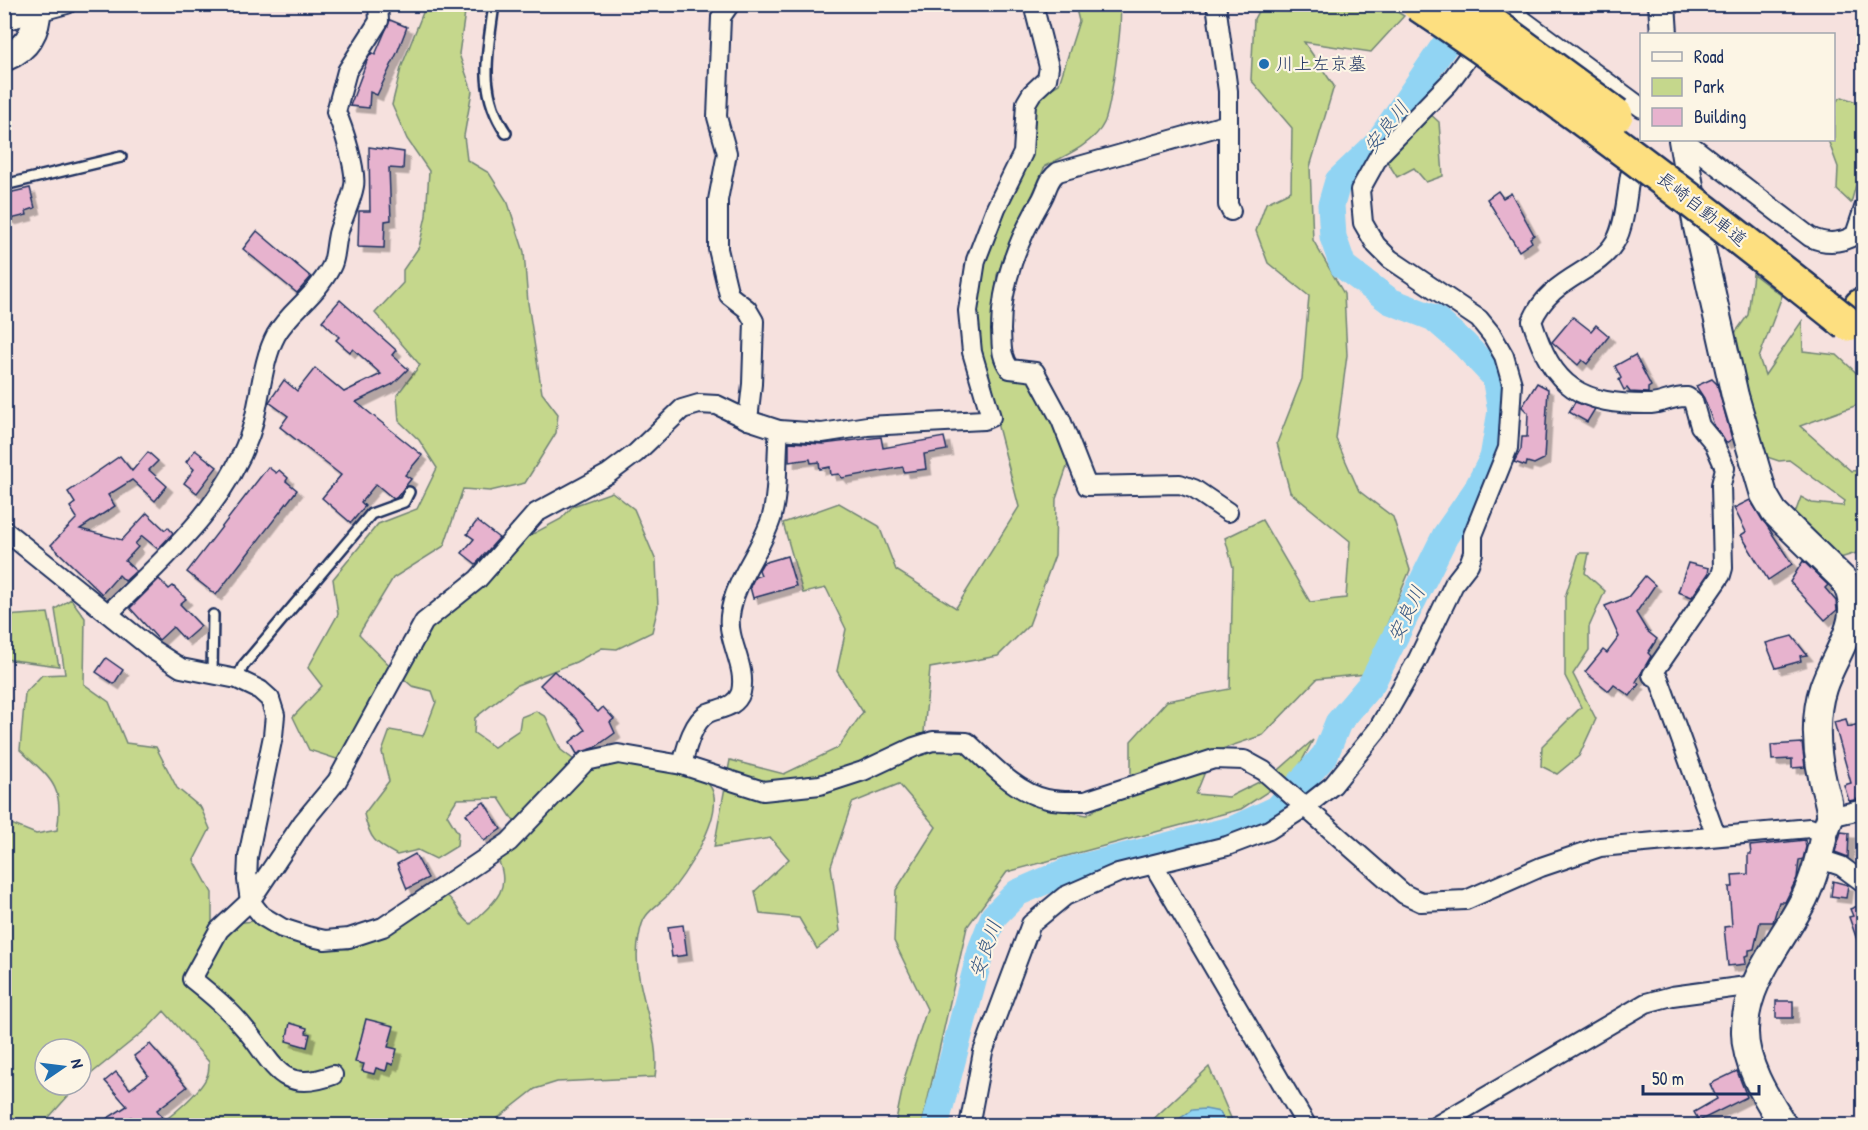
<svg xmlns="http://www.w3.org/2000/svg" width="1868" height="1130" font-family="'Patrick Hand','Klee One',sans-serif">
  <style>
    .green { fill: #c5d78c; stroke: #708375; stroke-width: 1.5 }
    .water { fill: #91d4f3; stroke: #6292b7; stroke-width: 1.5 }
    .lines { fill: none; stroke-linecap: round; stroke-linejoin: round }
    .stream { stroke: #6292b7; stroke-width: 4.5 }
    .river { stroke: #91d4f3; stroke-width: 27 }
    .building { fill: #e7b3ce; stroke: #1b2f5e; stroke-width: 1.5; filter: url(#shadow) }
    .lane-casing { stroke: #1b2f5e; stroke-width: 14 }
    .street-casing { stroke: #1b2f5e; stroke-width: 22 }
    .secondary-casing { stroke: #1b2f5e; stroke-width: 30 }
    .highway-casing { stroke: #1b2f5e; stroke-width: 38 }
    .lane { stroke: #fcf5e5; stroke-width: 9 }
    .street { stroke: #fcf5e5; stroke-width: 18 }
    .secondary { stroke: #fcf5e5; stroke-width: 26 }
    .highway { stroke: #fddf80; stroke-width: 33 }
    .highway-bridge-casing { stroke: #1b2f5e; stroke-width: 38; stroke-linecap: butt }
    .highway-bridge { stroke: #fddf80; stroke-width: 33 }
    .poi-dot { fill: #1f6fb2; stroke: #fcf5e5; stroke-width: 2 }
    .labels { text-anchor: middle; stroke-width: 4.5; stroke-linejoin: round; paint-order: stroke }
    .poi-label { font-size: 18px; fill: #1b2f5e; stroke: #fcf5e5; text-anchor: start }
    .street-label { font-size: 18px; fill: #1b2f5e; stroke: #fcf5e5 }
    .water-label { font-size: 20px; font-style: italic; fill: #385883; stroke: #fcf5e5 }
  </style>
  <defs>
    <filter id="shadow"><feDropShadow dx="5.5" dy="5.5" stdDeviation="0" flood-color="#0004"/></filter>
  </defs>
  <rect width="100%" height="100%" fill="#f6e1de"/>
  <filter id="ink" filterUnits="userSpaceOnUse"><feTurbulence type="fractalNoise" baseFrequency=".0167" numOctaves="2"/><feDisplacementMap in="SourceGraphic" scale="12" xChannelSelector="R" yChannelSelector="G"/><feConvolveMatrix kernelMatrix="1 2 1 2 8 2 1 2 1" color-interpolation-filters="sRGB"/></filter>
  <g filter="url(#ink)">
    <g class="green">
      <path d="M1262,4L1386,5L1404,16L1371,52L1304,42L1334,86L1310,167L1313,240L1344,294L1347,355L1336,439L1359,491L1393,517L1410,570L1366,674L1317,679L1263,735L1213,752L1196,794L1229,797L1273,775L1313,740L1295,774L1241,809L1007,872L967,927L922,1125H895L905,1076L927,1009L894,941L896,890L936,827L899,784L852,803L831,866L840,931L817,949L799,918L760,914L755,891L789,859L771,838L714,847L730,760L784,774L838,748L863,712L837,671L846,629L826,588L803,593L783,523L839,503L879,526L896,570L956,608L1019,507L977,346L973,309L981,261L1035,98L1059,84L1079,21L1075,5H1119C1125,13 1110,111 1104,123C1095,143 1063,157 1045,166L997,275L991,323L999,367L1031,377L1069,461L1056,499L1055,555L1029,625L998,656L930,668L924,732L962,751L1031,805L1087,815L1131,785V741L1167,701L1230,689L1233,567L1225,538L1262,520L1310,602L1346,598L1350,541L1290,492L1277,443L1302,379L1309,296L1268,263L1256,231L1266,203L1291,191L1292,128L1251,80L1254,19Z"/>
      <path d="M426,5H466L459,54L472,91L464,136L467,160L489,173L508,203L524,252L528,303L542,393L558,414L556,433L525,483L490,491L463,489L444,546L393,578L359,634L398,674L425,626L525,538L561,519L573,506L612,492L634,509L656,561L658,607L652,632L617,649L602,648L576,662L517,685L475,718L474,733L494,747L519,730L521,717L536,711L546,717L561,750L586,769C613,757 647,765 675,771C688,774 709,778 713,792C722,820 684,877 666,897C660,903 651,909 646,916C642,921 640,931 639,937C629,984 662,1030 655,1077L557,1082L535,1089L489,1125H156C170,1119 202,1090 207,1076C209,1072 209,1066 209,1062L164,1011L149,1027L81,1082V1049H45V1085H78L42,1125H5L4,794L11,824L36,834L57,830C65,786 50,778 20,750L25,693L42,675L65,674L55,609L71,599L85,618L84,684L109,702L126,743L156,747L177,788L201,808L210,829L194,860L212,893V925L255,921L277,934L316,946L348,949L389,931L446,895C458,903 457,915 471,924C490,905 512,893 499,862L515,823L499,798L457,799L447,815L458,833L457,846L436,859L418,850L397,855C375,843 370,840 364,814L389,781L382,752L390,730L423,736L436,702L432,691L412,686L399,675L352,764L309,750L293,717L322,686L308,668L338,614L333,579L378,524L417,509L437,468L419,440L399,421L397,395L420,365L375,313L403,283V270L419,247L426,216L429,171L407,139L392,105L401,68Z"/>
      <polygon points="1842,97 1863,104 1863,160 1851,203 1837,190 1838,167 1828,140 1834,140 1834,103"/>
      <polygon points="1429,113 1439,122 1443,176 1426,182 1414,168 1397,177 1385,158"/>
      <polygon points="1753,274 1782,296 1759,358 1765,375 1802,321 1803,351 1837,355 1863,379 1863,403 1800,426 1851,471 1863,470 1863,557 1860,552 1837,559 1794,516 1801,497 1812,503 1843,506 1845,501 1789,460 1779,461 1764,456 1730,340 1748,315"/>
      <polygon points="1579,553 1589,553 1585,573 1605,591 1589,627 1589,650 1573,674 1596,719 1579,756 1557,774 1541,766 1542,746 1581,707 1565,676 1565,597"/>
      <polygon points="48,613 59,666 5,659 5,616"/>
      <polygon points="1209,1067 1234,1125 1226,1125 1219,1112 1192,1111 1170,1125 1146,1126"/>
    </g>
    <polygon class="water" points="1205,1109 1220,1112 1226,1125 1171,1125 1192,1110"/>
    <g class="lines">
      <polyline class="stream" points="4,9 9,8"/>
      <polyline class="river" points="935,1126 982,947 994,916 1017,893 1070,870 1234,829 1277,809 1325,755 1338,723 1372,683 1445,536 1476,491 1493,458 1501,411 1495,377 1464,344 1434,318 1390,301 1343,266 1333,237 1331,205 1338,181 1377,144 1466,14"/>
    </g>
    <g class="building">
      <polygon points="390,20 407,27 397,53 377,95 370,92 369,108 350,106 368,58 372,53 375,55"/>
      <polygon points="369,147 404,152 403,169 389,168 391,220 385,221 384,248 358,247 359,211 370,211"/>
      <polygon points="30,188 35,208 26,211 27,215 11,219 4,214 4,194"/>
      <polygon points="1498,191 1503,198 1511,193 1534,235 1530,238 1532,242 1519,251 1487,199"/>
      <polygon points="257,231 311,277 297,293 243,249"/>
      <polygon points="340,300 396,350 392,355 408,369 393,384 356,402 422,455 405,475 411,479 397,497 394,499 376,484 361,502 365,506 351,523 322,498 341,475 280,427 288,416 269,402 284,380 297,391 315,368 344,392 381,374 353,349 350,352 336,340 339,337 322,321"/>
      <polygon points="1573,317 1591,331 1596,325 1609,336 1587,364 1582,360 1578,365 1552,342"/>
      <polygon points="1635,355 1651,386 1648,388 1648,393 1630,392 1627,388 1624,390 1619,380 1621,378 1615,366"/>
      <polygon points="1712,379 1717,384 1732,439 1726,443 1714,425 1704,398 1696,386"/>
      <polygon points="1537,383 1548,389 1544,459 1534,464 1527,462 1526,466 1514,462 1521,449 1522,437 1527,437 1528,413 1522,407"/>
      <polygon points="1575,402 1595,409 1587,422 1569,412"/>
      <polygon points="881,437 883,448 944,437 947,450 924,454 926,469 904,472 903,467 842,478 839,474 831,475 830,467 820,469 819,462 811,463 810,459 789,462 789,442 823,444"/>
      <polygon points="195,450 217,467 197,493 184,483 194,469 186,462"/>
      <polygon points="148,452 158,461 149,470 167,486 155,501 132,480 108,495 115,506 80,529 122,540 147,513 165,530 168,527 173,533 158,549 142,536 135,544 138,547 125,561 136,571 125,581 119,575 102,594 51,545 77,518 70,507 75,503 68,492 120,456 132,471"/>
      <polygon points="268,467 276,473 279,470 288,478 286,481 297,490 216,595 187,572"/>
      <polygon points="1750,500 1792,564 1768,580 1741,535 1746,532 1734,508"/>
      <polygon points="477,521 499,538 476,564 462,553 474,539 467,534"/>
      <polygon points="787,556 796,586 753,598 750,587 755,577 761,575 759,570 763,563"/>
      <polygon points="1803,561 1828,585 1825,588 1836,601 1837,610 1825,620 1790,582"/>
      <polygon points="1688,563 1709,568 1708,574 1692,597 1678,592"/>
      <polygon points="1645,576 1655,585 1636,613 1647,631 1657,639 1648,653 1651,656 1636,682 1639,684 1630,696 1614,685 1609,691 1585,672 1603,650 1607,653 1619,637 1605,606 1628,597"/>
      <polygon points="159,579 169,589 173,586 186,599 180,604 201,626 185,640 173,627 159,640 130,608"/>
      <polygon points="1792,636 1807,655 1800,656 1801,661 1776,668 1766,643"/>
      <polygon points="106,658 123,670 114,684 96,672"/>
      <polygon points="554,671 598,712 603,707 614,719 610,722 615,733 594,748 577,754 570,742 585,730 576,718 540,685"/>
      <polygon points="1846,719 1848,727 1859,724 1863,744 1863,798 1849,801 1844,785 1851,783 1834,722"/>
      <polygon points="1802,743 1805,767 1792,768 1792,759 1772,760 1771,745"/>
      <polygon points="484,802 501,829 484,841 466,814"/>
      <polygon points="1841,832 1849,833 1848,857 1835,852"/>
      <polygon points="1805,840 1806,847 1803,859 1799,860 1797,878 1785,902 1779,902 1773,922 1760,922 1754,949 1749,950 1749,955 1745,956 1746,964 1728,966 1724,927 1732,926 1729,887 1733,887 1732,875 1748,874 1748,854 1751,854 1750,846"/>
      <polygon points="415,854 428,878 407,889 397,864"/>
      <polygon points="1833,881 1848,885 1846,898 1831,896"/>
      <polygon points="1863,904 1863,954 1862,954 1849,917 1853,916 1850,909"/>
      <polygon points="683,925 687,955 672,957 668,927"/>
      <rect x="1776" y="1001" width="17" height="17"/>
      <polygon points="366,1019 394,1026 388,1047 397,1049 393,1065 388,1063 386,1071 376,1068 374,1074 362,1071 364,1064 355,1062"/>
      <polygon points="290,1023 307,1028 306,1033 310,1034 307,1047 286,1041"/>
      <polygon points="150,1044 187,1087 157,1110 162,1117 146,1125 135,1125 131,1117 114,1125 105,1125 103,1121 127,1106 105,1081 116,1072 130,1089 148,1075 134,1056"/>
      <polygon points="1737,1071 1747,1097 1699,1121 1694,1112 1717,1099 1710,1084"/>
    </g>
    <g class="lines">
      <g class="lane-casing">
        <g id="lane">
          <path d="M494,4C488,53 477,90 506,133"/>
          <polyline points="4,185 121,157"/>
          <polyline points="212,673 213,615"/>
          <polyline points="237,679 243,666 371,514 404,502 409,492"/>
        </g>
      </g>
      <g class="street-casing">
        <g id="street">
          <polyline points="730,4 721,17 717,117 727,153 718,200 718,249 729,295 747,309 754,321 752,384 748,420 779,430 822,433 867,426 984,420 991,417 972,352 968,311 976,260 996,208 1023,153 1026,103 1032,93 1047,79 1049,67 1033,4"/>
          <polyline points="1216,4 1228,91 1228,205 1231,211"/>
          <polyline points="1501,4 1642,108"/>
          <polyline points="4,21 67,4"/>
          <path d="M1228,124L1058,172C1048,179 1048,188 1042,199C1018,240 1001,282 1001,330C1002,346 1000,356 1010,369L1035,372L1061,420L1087,486L1180,484L1194,489L1228,512"/>
          <path d="M1684,140L1810,237C1825,244 1840,244 1855,235L1864,208"/>
          <path d="M1630,175C1627,193 1625,227 1615,242C1595,275 1552,275 1532,321C1553,388 1580,405 1651,404C1664,403 1674,396 1687,397L1693,401L1700,426L1714,443L1725,468L1721,485L1723,568L1721,575L1652,675L1659,679L1716,836"/>
          <path d="M4,530L153,650L181,668L237,679L260,690L270,699L275,715L273,736L248,857L247,880L250,901L262,916L282,928L307,936L325,940L349,938L383,927L509,842L586,761L618,754L682,765L763,791L820,785L863,771L914,747L933,741L967,742C989,762 1016,793 1047,799C1059,802 1072,801 1085,801L1214,759L1244,760L1264,771L1404,894L1421,902L1466,900L1541,867L1600,847L1810,828L1824,834"/>
          <path d="M109,613C163,559 222,510 249,437C261,405 260,365 276,335C287,315 307,302 320,284C338,260 333,259 338,234C342,218 351,203 354,186C357,171 343,127 336,112L347,71L379,21L378,4"/>
          <path d="M682,765C686,750 692,722 708,713C719,708 736,708 741,692C747,666 727,642 730,616C734,579 762,551 772,516C779,489 776,459 779,430"/>
          <polyline points="1830,817 1864,809"/>
          <polyline points="1820,859 1841,866 1864,883"/>
          <polyline points="1154,866 1307,1126"/>
          <path d="M333,1075C280,1095 274,1063 246,1030C230,1010 212,995 192,979L219,930L250,901L303,822L337,781L424,622L478,579L536,513L608,474L636,453L682,409L699,404L717,405L748,420"/>
          <polyline points="969,1126 983,1052 1031,924 1065,896 1118,873 1227,846 1269,830 1305,807 1333,785 1378,729 1418,659 1455,582 1469,564 1473,553 1473,535 1508,448 1512,384 1504,356 1492,335 1479,319 1390,259 1376,245 1363,223 1360,190 1380,154 1449,83 1482,38"/>
          <polyline points="1436,1126 1646,1003 1672,996 1754,985"/>
        </g>
      </g>
      <g class="secondary-casing">
        <g id="secondary">
          <polyline points="1662,4 1664,34"/>
          <path d="M4,58C27,49 39,30 37,4"/>
          <path d="M1682,140L1697,227L1735,396L1764,495L1774,512L1843,579C1868,618 1835,651 1823,688C1814,715 1816,750 1822,777C1824,789 1831,806 1830,817C1829,823 1825,829 1824,835C1819,857 1814,878 1804,899C1783,941 1745,981 1745,1030C1744,1064 1767,1099 1784,1126"/>
        </g>
      </g>
      <g class="highway-casing">
        <polyline id="highway" points="1861,306 1864,308"/>
      </g>
      <use href="#lane" class="lane"/>
      <use href="#street" class="street"/>
      <use href="#secondary" class="secondary"/>
      <use href="#highway" class="highway"/>
      <g class="highway-bridge-casing">
        <g id="highway-bridge">
          <path d="M1418,4C1567,103 1708,212 1848,324"/>
          <polyline points="1465,4 1616,115"/>
        </g>
      </g>
      <use href="#highway-bridge" class="highway-bridge"/>
    </g>
  </g>
  <circle class="poi-dot" cx="1264" cy="64" r="6"/>
  <g class="labels">
    <g class="poi-label">
      <text x="1276" y="70">川上左京墓</text>
    </g>
    <g class="street-label">
      <text transform="translate(1702 209) rotate(38)" y="6">長崎自動車道</text>
    </g>
    <g class="water-label">
      <text transform="translate(1386 127) rotate(-52)" y="7">安良川</text>
      <text transform="translate(1406 614) rotate(-64)" y="7">安良川</text>
      <text transform="translate(985 949) rotate(-70)" y="7">安良川</text>
    </g>
  </g>
  <rect width="1868" height="1130" fill="none" stroke="#fcf5e5" stroke-width="24"/>
  <rect x="12" y="12" width="1844" height="1106" fill="none" stroke="#1b2f5e" stroke-width="2" filter="url(#ink)"/>
  <rect x="1640" y="33" width="195" height="108" fill="#fcf5e5" stroke="#a2a6af" stroke-width="1.5"/>
  <rect x="1652" y="52" width="30" height="9" fill="#fcf5e5" stroke="#a2a6af" stroke-width="1.5"/>
  <text x="1694" y="63" font-size="18" fill="#1b2f5e">Road</text>
  <rect x="1652" y="78" width="30" height="18" fill="#c5d78c" stroke="#a2a6af" stroke-width="1.5"/>
  <text x="1694" y="93" font-size="18" fill="#1b2f5e">Park</text>
  <rect x="1652" y="108" width="30" height="18" fill="#e7b3ce" stroke="#a2a6af" stroke-width="1.5"/>
  <text x="1694" y="123" font-size="18" fill="#1b2f5e">Building</text>
  <g transform="translate(63 1067) rotate(76)"><circle r="28" fill="#fcf5e5" stroke="#a2a6af" stroke-width="1.5"/>
  <path d="M0-4.5L10 22L0 15L-10 22Z" fill="#1f6fb2"/>
  <text y="-9" font-size="16" font-weight="bold" text-anchor="middle" fill="#1b2f5e">N</text>
  </g>
  <path d="M1643 1085v9h116v-9" fill="none" stroke="#1b2f5e" stroke-width="3"/>
  <text x="1652" y="1085" font-size="18" fill="#1b2f5e" stroke="#fcf5e5" stroke-width="4.5" paint-order="stroke">50 m</text>
</svg>
